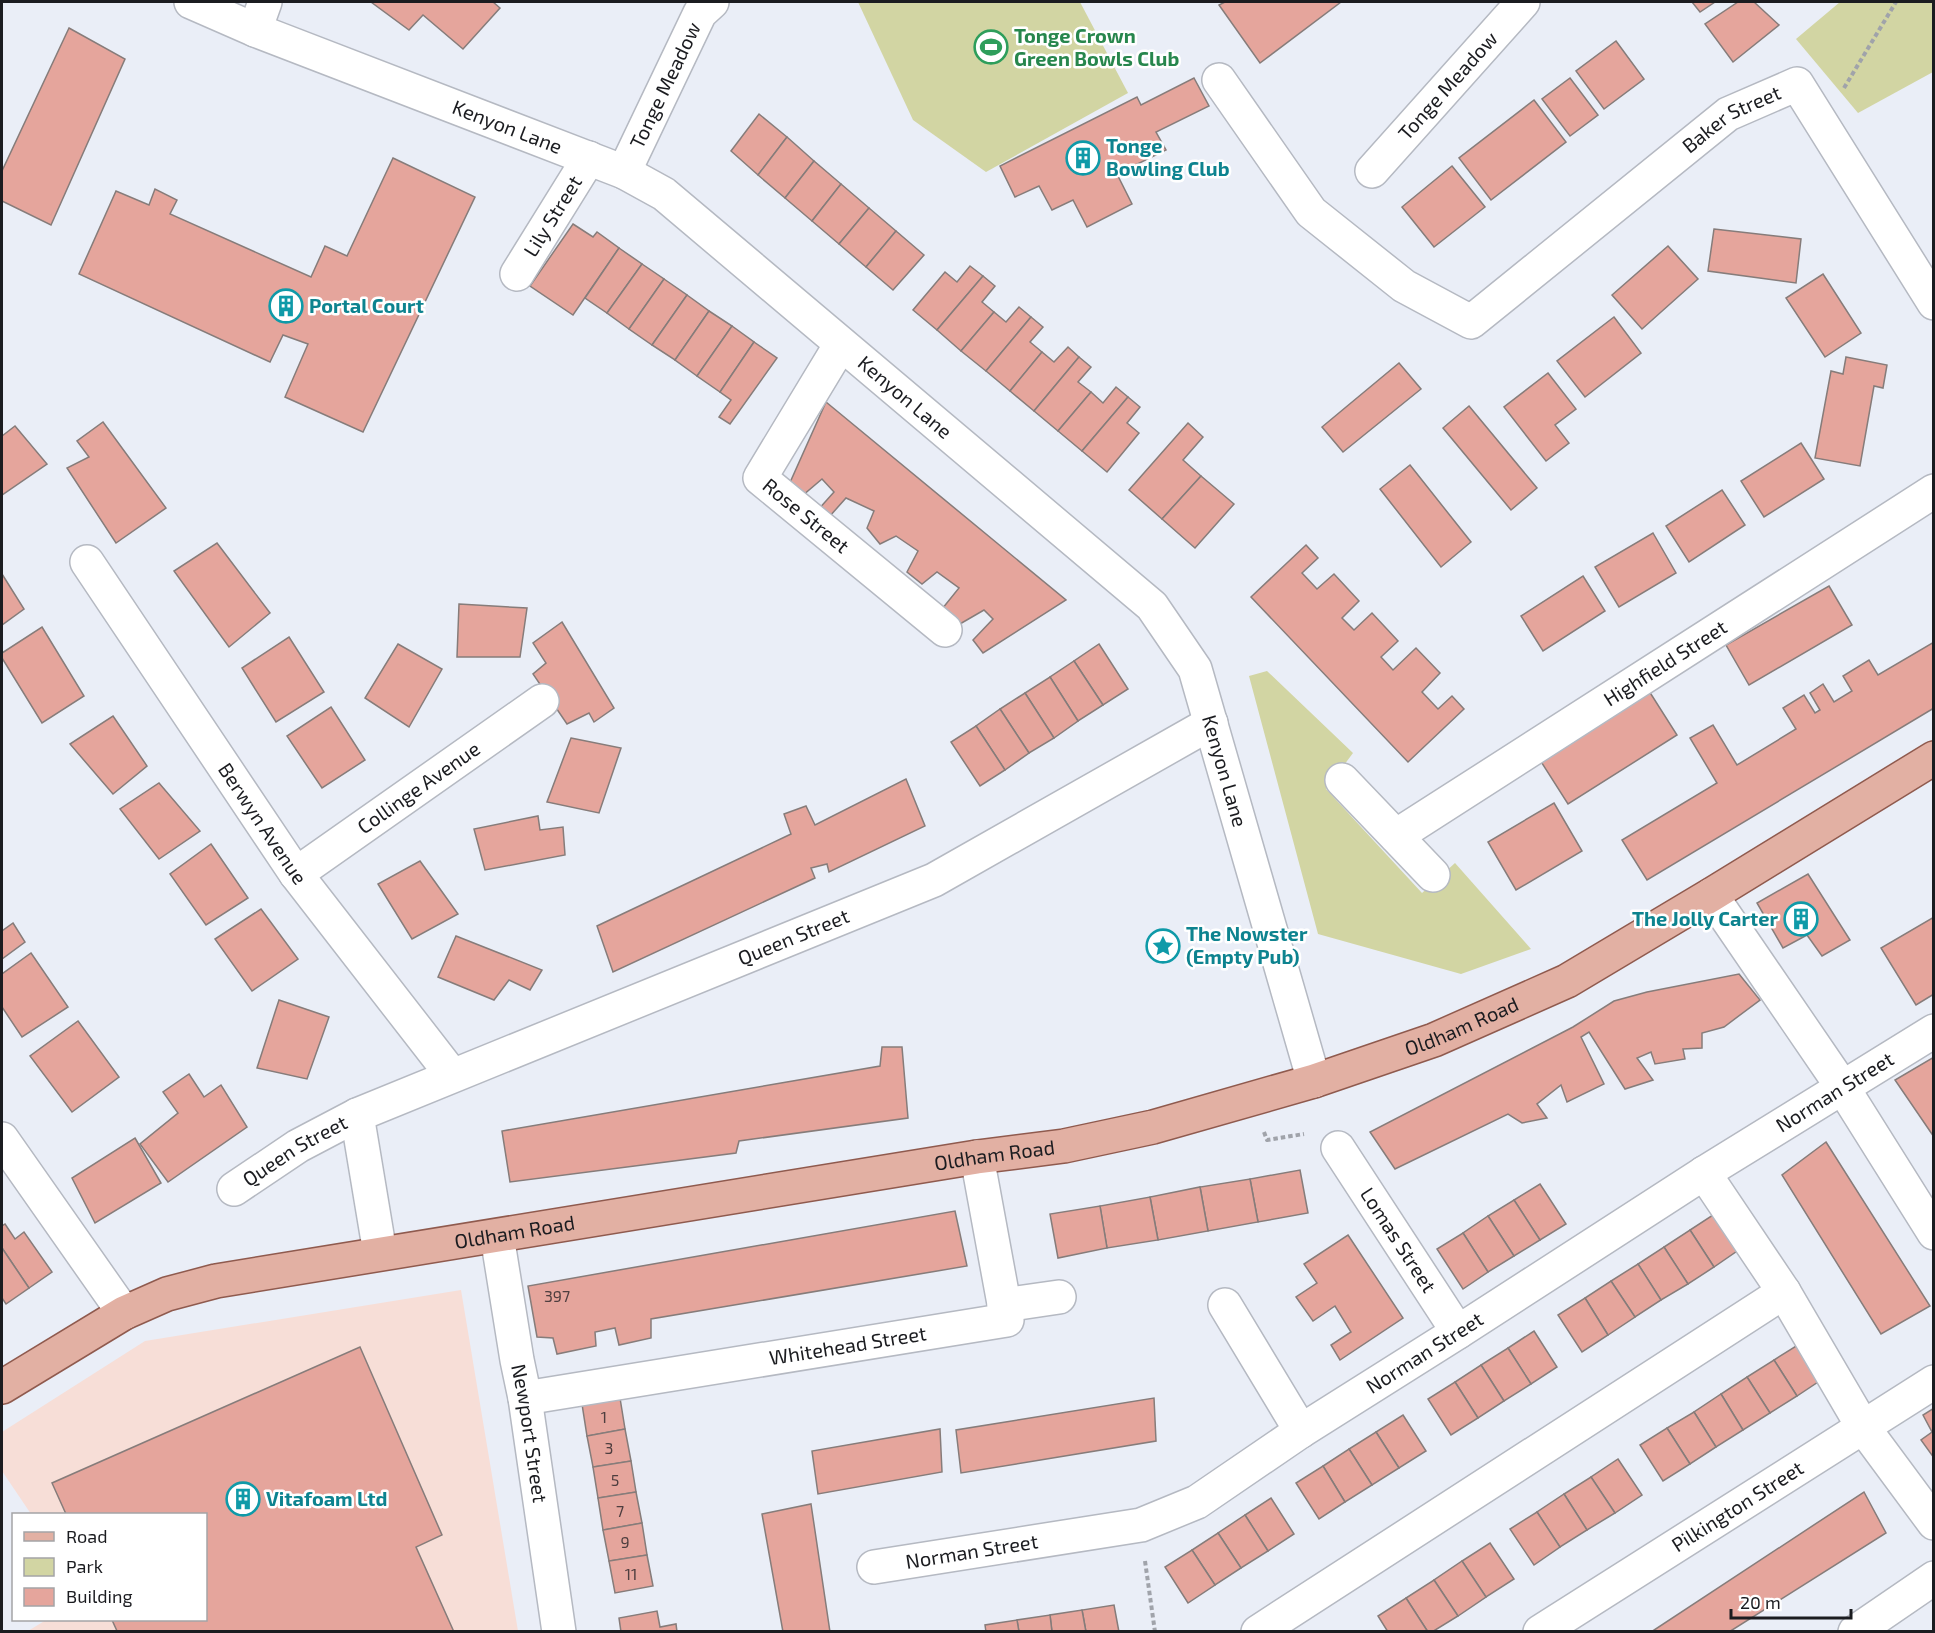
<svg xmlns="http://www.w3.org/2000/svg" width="1935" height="1633" font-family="'Exo 2',sans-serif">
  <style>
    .industrial { fill: #f7ded7 }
    .green { fill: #d2d5a3 }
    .building { fill: #e5a59c; stroke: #867c7a; stroke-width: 1.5 }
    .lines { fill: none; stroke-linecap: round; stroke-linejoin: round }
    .minor-casing { stroke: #b5b9c2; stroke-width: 36 }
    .major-casing { stroke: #8f5a4e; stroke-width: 36 }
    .path { stroke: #a0a3aa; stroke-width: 4; stroke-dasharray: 4.5 3; stroke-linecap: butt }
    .minor { stroke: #fff; stroke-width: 33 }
    .major { stroke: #e2b0a3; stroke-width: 33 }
    .labels { text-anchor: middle; stroke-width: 5; stroke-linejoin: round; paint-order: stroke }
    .number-label { font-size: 16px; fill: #4e3e3f }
    .leisure-label { font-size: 20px; font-weight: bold; fill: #27864d; stroke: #fff; text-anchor: start }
    .street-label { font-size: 20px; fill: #1b1c20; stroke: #fff }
    .culture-label { font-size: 20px; font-weight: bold; fill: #0d838f; stroke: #fff; text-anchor: start }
  </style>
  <rect width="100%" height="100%" fill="#eaeef7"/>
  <polygon class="industrial" points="461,1290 518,1631 28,1631 46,1620 206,1620 206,1514 31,1514 2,1471 2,1432 145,1341"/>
  <g class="green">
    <polygon points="858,2 1080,2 1128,93 986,172 913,120"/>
    <polygon points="1840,2 1933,2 1933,72 1858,113 1796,39"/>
    <polygon points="1267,671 1353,753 1326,789 1422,893 1455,863 1531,949 1461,974 1318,934 1249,676"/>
  </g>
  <g class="building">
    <polygon points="371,2 493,2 500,8 463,49 423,15 409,30"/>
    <polygon points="1225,2 1341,2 1260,63 1219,5"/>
    <polygon points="1692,2 1715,2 1700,12"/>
    <polygon points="1738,2 1754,2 1779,25 1733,62 1705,24"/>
    <polygon points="69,28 125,59 51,225 2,201 2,171"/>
    <polygon points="1616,41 1644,79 1604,109 1576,71"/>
    <polygon points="1194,78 1209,106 1156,132 1166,150 1117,174 1132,204 1087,227 1073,200 1052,210 1039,186 1015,197 1000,166 1137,97 1141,105"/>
    <polygon points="1570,78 1598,115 1570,136 1542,99"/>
    <polygon points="1534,100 1566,142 1491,200 1459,158"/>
    <polygon points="759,114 787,137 758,175 731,151"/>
    <polygon points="787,137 814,161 785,198 758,175"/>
    <polygon points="393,158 475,197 363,432 285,397 308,344 283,335 270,362 79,274 116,191 149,205 155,189 177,200 170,214 311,277 325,246 347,256"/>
    <polygon points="814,161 841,184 812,221 785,198"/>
    <polygon points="1452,166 1485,207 1434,247 1402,207"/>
    <polygon points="841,184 869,208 839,244 812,221"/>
    <polygon points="869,208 896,231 866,267 839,244"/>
    <polygon points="573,224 593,237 597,232 619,248 573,315 530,286"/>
    <polygon points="1714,229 1801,239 1796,283 1708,271"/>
    <polygon points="896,231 924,255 893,290 866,267"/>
    <polygon points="1668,246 1698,279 1642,329 1612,295"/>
    <polygon points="619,248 642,264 607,313 585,298"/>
    <polygon points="642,264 664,279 629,329 607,313"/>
    <polygon points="970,266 983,276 937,330 913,310 945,272 957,282"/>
    <polygon points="1823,274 1861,333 1825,357 1786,298"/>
    <polygon points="983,276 995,286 982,302 994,312 961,351 937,330"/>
    <polygon points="664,279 687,295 652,345 629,329"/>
    <polygon points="687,295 709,311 675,360 652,345"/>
    <polygon points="1019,307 1031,317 986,371 961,351 994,312 1006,322"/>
    <polygon points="709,311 732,326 697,376 675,360"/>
    <polygon points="1031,317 1043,327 1030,342 1042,352 1010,391 986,371"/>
    <polygon points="1614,317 1641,353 1585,397 1557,361"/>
    <polygon points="732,326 754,342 720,392 697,376"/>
    <polygon points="754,342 777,358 730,424 719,417 731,400 720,392"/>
    <polygon points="1068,347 1079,357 1034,411 1010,391 1042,352 1054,362"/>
    <polygon points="1079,357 1091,367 1078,382 1091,392 1058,431 1034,411"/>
    <polygon points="1846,357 1887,365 1883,388 1874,386 1860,466 1815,458 1831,371 1843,374"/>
    <polygon points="1399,363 1421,389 1343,452 1322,427"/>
    <polygon points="1548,373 1576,409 1555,425 1569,443 1546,461 1504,407"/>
    <polygon points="1116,387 1128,397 1082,451 1058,431 1091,392 1103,403"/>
    <polygon points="1128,397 1140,407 1127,423 1139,433 1107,472 1082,451"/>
    <polygon points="826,402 1066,600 983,653 973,640 993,619 984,610 953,628 938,614 959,588 937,572 922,584 907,572 918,551 896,536 880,544 867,528 874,511 846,498 829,517 817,511 834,492 822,479 796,501 788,487"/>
    <polygon points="1469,406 1537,488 1511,510 1443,428"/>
    <polygon points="103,422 166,508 116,543 67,468 89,457 77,441"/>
    <polygon points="1188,423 1203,437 1183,460 1201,476 1162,519 1129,490"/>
    <polygon points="15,426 47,464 2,495 2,436"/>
    <polygon points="1801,443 1824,479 1764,517 1741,481"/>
    <polygon points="1410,465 1471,542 1441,567 1380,489"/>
    <polygon points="1201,476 1234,504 1195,548 1162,519"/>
    <polygon points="1722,490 1745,525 1689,562 1666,526"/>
    <polygon points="1653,533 1676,573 1619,607 1595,567"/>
    <polygon points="217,543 270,613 229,647 174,571"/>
    <polygon points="1306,545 1318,558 1302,573 1317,589 1334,574 1359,601 1342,618 1354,630 1372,613 1398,641 1381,657 1393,670 1416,648 1440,673 1422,692 1438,709 1452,696 1464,709 1408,762 1251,597"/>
    <polygon points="2,574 24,609 2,625"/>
    <polygon points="1583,576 1605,611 1543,651 1521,616"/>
    <polygon points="1829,586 1852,625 1749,685 1726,645"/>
    <polygon points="459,604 527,608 520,657 457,657"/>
    <polygon points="562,622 614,708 594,722 589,713 567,724 533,674 546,663 533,643"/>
    <polygon points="42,627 84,696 42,723 2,658 2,653"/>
    <polygon points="289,637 324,692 276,722 242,668"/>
    <polygon points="1934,642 1934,708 1647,880 1622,840 1717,783 1690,738 1713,725 1737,765 1796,729 1783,708 1804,695 1815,713 1820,710 1810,693 1823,684 1834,702 1852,691 1843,676 1869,660 1878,675"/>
    <polygon points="398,644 442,669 409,727 365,698"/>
    <polygon points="1099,644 1128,689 1103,705 1074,661"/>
    <polygon points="1074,661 1103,705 1078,721 1050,677"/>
    <polygon points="1050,677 1078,721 1054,738 1025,693"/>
    <polygon points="1649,691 1677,735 1568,804 1540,760"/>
    <polygon points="1025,693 1054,738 1029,753 1000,709"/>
    <polygon points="331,707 365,760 322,788 287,736"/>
    <polygon points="1000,709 1029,753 1005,770 976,726"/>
    <polygon points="113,716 147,766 113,794 70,744"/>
    <polygon points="976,726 1005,770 980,786 951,742"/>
    <polygon points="571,738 621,748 599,813 547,802"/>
    <polygon points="906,779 925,826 829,872 827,864 811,868 815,878 613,972 597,926 791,834 784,814 806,806 815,825"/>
    <polygon points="159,783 200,831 159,859 120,809"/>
    <polygon points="1554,803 1582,851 1516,890 1488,842"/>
    <polygon points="538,816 540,830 563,827 565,855 485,870 474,829"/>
    <polygon points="211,844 248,898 206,925 170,874"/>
    <polygon points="420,861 458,914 412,939 378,884"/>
    <polygon points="1808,874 1850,940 1822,956 1807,935 1783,948 1757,903"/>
    <polygon points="261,909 298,959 252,991 215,939"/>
    <polygon points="1934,917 1934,994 1916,1005 1881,948"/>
    <polygon points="13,923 25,942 2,959 2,931"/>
    <polygon points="456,936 542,970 530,990 509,980 494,1000 438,977"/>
    <polygon points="31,953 68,1007 22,1037 2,1007 2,974"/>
    <polygon points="1739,974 1760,1000 1724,1027 1702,1033 1702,1048 1683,1049 1685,1059 1655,1064 1651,1052 1637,1058 1653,1080 1625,1089 1589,1032 1581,1037 1604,1084 1567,1102 1561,1085 1537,1104 1547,1118 1522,1123 1508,1114 1395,1169 1370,1132 1573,1027 1614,1001 1647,992"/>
    <polygon points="279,1000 329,1017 307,1079 257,1068"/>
    <polygon points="78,1021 119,1077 72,1112 30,1056"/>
    <polygon points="882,1047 902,1047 908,1118 739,1141 736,1153 510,1182 502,1131 880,1066"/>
    <polygon points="1934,1057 1934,1137 1895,1080"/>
    <polygon points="189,1074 204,1097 221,1085 247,1127 168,1182 140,1144 178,1113 163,1092"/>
    <polygon points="135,1138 161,1183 95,1223 72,1178"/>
    <polygon points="1826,1142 1930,1306 1881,1334 1782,1175"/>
    <polygon points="1300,1170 1308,1213 1258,1222 1250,1179"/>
    <polygon points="1250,1179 1258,1222 1208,1231 1200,1187"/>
    <polygon points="1540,1184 1566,1224 1540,1240 1514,1200"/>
    <polygon points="1200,1187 1208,1231 1158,1240 1150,1197"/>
    <polygon points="1150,1197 1158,1240 1107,1248 1100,1206"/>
    <polygon points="1514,1200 1540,1240 1514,1256 1488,1216"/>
    <polygon points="1100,1206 1107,1248 1058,1258 1050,1214"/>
    <polygon points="955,1211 967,1266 651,1319 651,1338 619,1345 615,1328 595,1332 596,1346 557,1354 553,1338 537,1337 528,1286"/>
    <polygon points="1716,1213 1740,1249 1714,1267 1690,1230"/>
    <polygon points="1488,1216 1514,1256 1488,1272 1463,1233"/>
    <polygon points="5,1224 15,1239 24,1232 52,1272 29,1288 2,1248 2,1226"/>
    <polygon points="1690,1230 1714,1267 1688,1284 1664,1247"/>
    <polygon points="1463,1233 1488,1272 1463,1289 1437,1249"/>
    <polygon points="1348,1235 1403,1318 1340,1360 1331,1345 1351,1332 1335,1306 1313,1321 1296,1297 1317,1283 1304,1264"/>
    <polygon points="1664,1247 1688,1284 1661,1300 1638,1264"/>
    <polygon points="2,1248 29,1288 6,1304 2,1298"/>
    <polygon points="1638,1264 1661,1300 1635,1317 1611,1281"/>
    <polygon points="1611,1281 1635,1317 1608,1335 1585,1298"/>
    <polygon points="1585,1298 1608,1335 1582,1352 1558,1315"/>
    <polygon points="1534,1331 1557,1367 1531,1384 1508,1348"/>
    <polygon points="1801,1343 1824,1378 1797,1396 1774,1360"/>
    <polygon points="360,1347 442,1535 416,1547 454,1632 115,1632 117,1631 112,1620 206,1620 206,1514 66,1514 52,1483"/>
    <polygon points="1508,1348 1531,1384 1504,1401 1481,1365"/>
    <polygon points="1774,1360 1797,1396 1770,1413 1747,1377"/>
    <polygon points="1481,1365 1504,1401 1478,1418 1455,1382"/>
    <polygon points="1747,1377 1770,1413 1743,1430 1721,1394"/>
    <polygon points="1455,1382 1478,1418 1451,1435 1428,1399"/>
    <polygon points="1721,1394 1743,1430 1716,1447 1694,1412"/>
    <polygon points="620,1398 625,1429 587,1436 582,1404"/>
    <polygon points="1154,1398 1156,1441 961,1473 956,1430"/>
    <polygon points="1934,1408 1934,1458 1921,1440 1932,1432 1923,1415"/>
    <polygon points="1694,1412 1716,1447 1690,1464 1667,1428"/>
    <polygon points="1403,1415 1426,1451 1399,1468 1376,1432"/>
    <polygon points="1667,1428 1690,1464 1663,1481 1640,1445"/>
    <polygon points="625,1429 631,1461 593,1467 587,1436"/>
    <polygon points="940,1429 942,1472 818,1494 812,1451"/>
    <polygon points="1376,1432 1399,1468 1372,1485 1349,1449"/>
    <polygon points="1349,1449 1372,1485 1345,1502 1323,1466"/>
    <polygon points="1618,1459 1642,1495 1615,1513 1591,1477"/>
    <polygon points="631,1461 636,1492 598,1498 593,1467"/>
    <polygon points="1323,1466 1345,1502 1319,1519 1296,1483"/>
    <polygon points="1591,1477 1615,1513 1587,1530 1564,1494"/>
    <polygon points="636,1492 642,1523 603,1530 598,1498"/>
    <polygon points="1864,1492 1886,1533 1729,1632 1651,1632"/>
    <polygon points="1564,1494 1587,1530 1560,1547 1537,1512"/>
    <polygon points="1271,1498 1294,1534 1268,1551 1245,1515"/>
    <polygon points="811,1504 830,1632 783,1632 762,1514"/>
    <polygon points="1537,1512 1560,1547 1534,1565 1510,1529"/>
    <polygon points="1245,1515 1268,1551 1241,1568 1218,1533"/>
    <polygon points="642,1523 647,1555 609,1561 603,1530"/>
    <polygon points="1218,1533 1241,1568 1215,1585 1192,1550"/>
    <polygon points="1490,1543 1514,1579 1486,1597 1462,1561"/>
    <polygon points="1192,1550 1215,1585 1188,1603 1165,1567"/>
    <polygon points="647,1555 653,1586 615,1593 609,1561"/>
    <polygon points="1462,1561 1486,1597 1458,1616 1434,1580"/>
    <polygon points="1434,1580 1458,1616 1432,1632 1428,1632 1406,1598"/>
    <polygon points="1406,1598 1428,1632 1388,1632 1378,1616"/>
    <polygon points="1114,1605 1119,1632 1086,1632 1082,1610"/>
    <polygon points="1082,1610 1086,1632 1052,1632 1050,1615"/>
    <polygon points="657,1611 660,1627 676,1624 677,1632 621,1632 619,1618"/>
    <polygon points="1050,1615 1052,1632 1019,1632 1017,1620"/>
    <polygon points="1017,1620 1019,1632 986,1632 985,1625"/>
  </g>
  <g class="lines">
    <g class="minor-casing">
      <g id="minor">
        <path id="s1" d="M191,2L255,30L624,172L664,194L1152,606L1195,669L1314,1081"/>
        <polyline points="255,30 265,2"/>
        <path id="s2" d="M1219,80L1311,212L1404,286L1471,322L1728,114L1797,84L1934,303"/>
        <path id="s3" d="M1372,171L1523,2"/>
        <path id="s4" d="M624,172L700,13L712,2"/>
        <path id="s5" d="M517,274L589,158"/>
        <path id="s6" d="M841,344L760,478L945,630"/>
        <path id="s7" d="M87,562L296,874L452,1075"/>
        <polyline points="1342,780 1433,875"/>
        <path id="s8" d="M1396,836L1934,491"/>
        <path id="s9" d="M296,874L542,701"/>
        <polyline points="1711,895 1843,1088 1934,1233"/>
        <polyline points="357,1115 380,1253"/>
        <polyline points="2,1139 124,1313"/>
        <path id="s10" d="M1338,1148L1458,1332"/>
        <polyline points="1704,1173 1784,1292 1863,1427 1934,1523"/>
        <path id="s11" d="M234,1189L298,1146L357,1115L934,880L1211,723"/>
        <path id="s12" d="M497,1236L517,1360L525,1398L559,1632"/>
        <polyline points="1004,1305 1059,1297"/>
        <polyline points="1225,1305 1301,1431"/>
        <path id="s13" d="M525,1398L1007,1320L977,1157"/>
        <path id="s14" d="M874,1567L1141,1525L1197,1502L1301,1431L1458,1332L1704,1173L1934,1031"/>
        <polyline points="1258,1632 1784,1292"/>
        <path id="s15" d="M1540,1632L1934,1382"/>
        <polyline points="1855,1632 1934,1578"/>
      </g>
    </g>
    <g class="major-casing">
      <g id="major">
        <path id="s16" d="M2,1387L124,1313L167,1294L216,1281L977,1157L1064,1146L1153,1127L1314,1081L1434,1040L1567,981L1711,895L1934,758"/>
      </g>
    </g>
    <g class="path">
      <polyline points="1844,88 1896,2"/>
      <polyline points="1264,1132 1267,1140 1304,1134"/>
      <polyline points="1145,1561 1155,1632"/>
    </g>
    <use href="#minor" class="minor"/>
    <use href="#major" class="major"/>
  </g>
  <defs>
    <g id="stadium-ring" transform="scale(1.725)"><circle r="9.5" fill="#fff" stroke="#2e9e5b" stroke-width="1.5"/><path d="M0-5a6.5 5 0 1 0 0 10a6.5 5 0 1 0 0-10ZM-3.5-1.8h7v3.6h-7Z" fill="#2e9e5b"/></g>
    <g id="building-ring" transform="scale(1.725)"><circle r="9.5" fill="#fff" stroke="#0f9aa8" stroke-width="1.5"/><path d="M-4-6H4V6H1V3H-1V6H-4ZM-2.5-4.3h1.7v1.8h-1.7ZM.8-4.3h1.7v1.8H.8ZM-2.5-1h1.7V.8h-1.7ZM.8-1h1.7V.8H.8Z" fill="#0f9aa8"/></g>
    <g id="sight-ring" transform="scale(1.725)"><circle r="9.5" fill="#fff" stroke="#0f9aa8" stroke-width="1.5"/><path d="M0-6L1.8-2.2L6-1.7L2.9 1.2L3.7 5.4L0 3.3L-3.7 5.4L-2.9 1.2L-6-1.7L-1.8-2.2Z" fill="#0f9aa8"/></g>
  </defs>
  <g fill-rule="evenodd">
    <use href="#stadium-ring" x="991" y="47"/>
    <use href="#building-ring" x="1083" y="158"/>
    <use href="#building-ring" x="286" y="306"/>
    <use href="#building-ring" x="1801" y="919"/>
    <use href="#sight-ring" x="1163" y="946"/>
    <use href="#building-ring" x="243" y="1499"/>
  </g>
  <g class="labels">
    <g class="number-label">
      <text x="557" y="1302">397</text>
      <text x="604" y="1423">1</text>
      <text x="609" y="1454">3</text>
      <text x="615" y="1486">5</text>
      <text x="620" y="1517">7</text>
      <text x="625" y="1548">9</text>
      <text x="631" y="1580">11</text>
    </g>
    <g class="leisure-label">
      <text x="1014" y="43">Tonge Crown<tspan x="1014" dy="23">Green Bowls Club</tspan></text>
    </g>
    <g class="street-label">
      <text dy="7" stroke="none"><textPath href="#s4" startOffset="96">Tonge Meadow</textPath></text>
      <text dy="7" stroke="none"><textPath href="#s3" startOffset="114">Tonge Meadow</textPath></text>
      <text dy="7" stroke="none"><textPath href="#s2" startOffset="687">Baker Street</textPath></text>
      <text dy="7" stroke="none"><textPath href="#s1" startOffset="340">Kenyon Lane</textPath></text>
      <text dy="7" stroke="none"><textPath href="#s5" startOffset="68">Lily Street</textPath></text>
      <text dy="7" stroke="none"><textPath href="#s1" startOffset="826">Kenyon Lane</textPath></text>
      <text dy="7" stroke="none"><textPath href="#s6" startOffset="216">Rose Street</textPath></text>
      <text dy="7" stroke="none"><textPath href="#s8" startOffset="320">Highfield Street</textPath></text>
      <text dy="7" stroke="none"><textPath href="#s1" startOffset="1332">Kenyon Lane</textPath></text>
      <text dy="7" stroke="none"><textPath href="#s9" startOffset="150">Collinge Avenue</textPath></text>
      <text dy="7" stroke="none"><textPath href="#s7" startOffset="315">Berwyn Avenue</textPath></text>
      <text dy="7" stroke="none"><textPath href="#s11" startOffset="615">Queen Street</textPath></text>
      <text dy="7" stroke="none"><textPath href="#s16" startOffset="1515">Oldham Road</textPath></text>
      <text dy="7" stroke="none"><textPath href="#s14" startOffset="1089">Norman Street</textPath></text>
      <text dy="7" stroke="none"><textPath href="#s11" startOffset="72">Queen Street</textPath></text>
      <text dy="7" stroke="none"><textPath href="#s16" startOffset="1029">Oldham Road</textPath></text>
      <text dy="7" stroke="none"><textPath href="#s16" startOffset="543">Oldham Road</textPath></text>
      <text dy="7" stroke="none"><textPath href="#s10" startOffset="110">Lomas Street</textPath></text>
      <text dy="7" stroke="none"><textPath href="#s13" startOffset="327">Whitehead Street</textPath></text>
      <text dy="7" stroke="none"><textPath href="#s14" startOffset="603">Norman Street</textPath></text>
      <text dy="7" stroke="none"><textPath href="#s12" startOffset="200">Newport Street</textPath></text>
      <text dy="7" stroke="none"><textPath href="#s15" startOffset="234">Pilkington Street</textPath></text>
      <text dy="7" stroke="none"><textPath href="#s14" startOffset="99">Norman Street</textPath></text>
    </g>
    <g class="culture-label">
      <text x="1106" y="153">Tonge<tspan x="1106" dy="23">Bowling Club</tspan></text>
      <text x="309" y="313">Portal Court</text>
      <text x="1778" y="926" text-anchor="end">The Jolly Carter</text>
      <text x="1186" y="941">The Nowster<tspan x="1186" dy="23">(Empty Pub)</tspan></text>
      <text x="266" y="1506">Vitafoam Ltd</text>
    </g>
  </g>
  <rect width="1935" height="1633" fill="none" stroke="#1b1c20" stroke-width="6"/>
  <rect x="12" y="1513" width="195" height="108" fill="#ffffff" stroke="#a4a4a6" stroke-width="1.5"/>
  <rect x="24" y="1532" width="30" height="9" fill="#e2b0a3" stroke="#a4a4a6" stroke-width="1.5"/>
  <text x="66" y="1543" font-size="18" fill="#1b1c20">Road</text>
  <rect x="24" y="1558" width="30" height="18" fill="#d2d5a3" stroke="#a4a4a6" stroke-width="1.5"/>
  <text x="66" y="1573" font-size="18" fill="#1b1c20">Park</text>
  <rect x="24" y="1588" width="30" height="18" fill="#e5a59c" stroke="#a4a4a6" stroke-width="1.5"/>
  <text x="66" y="1603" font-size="18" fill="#1b1c20">Building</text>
  <path d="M1731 1609v9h120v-9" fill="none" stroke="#1b1c20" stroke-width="3"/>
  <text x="1740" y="1609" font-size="18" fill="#1b1c20" stroke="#ffffff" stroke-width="4.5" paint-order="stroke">20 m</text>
</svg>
